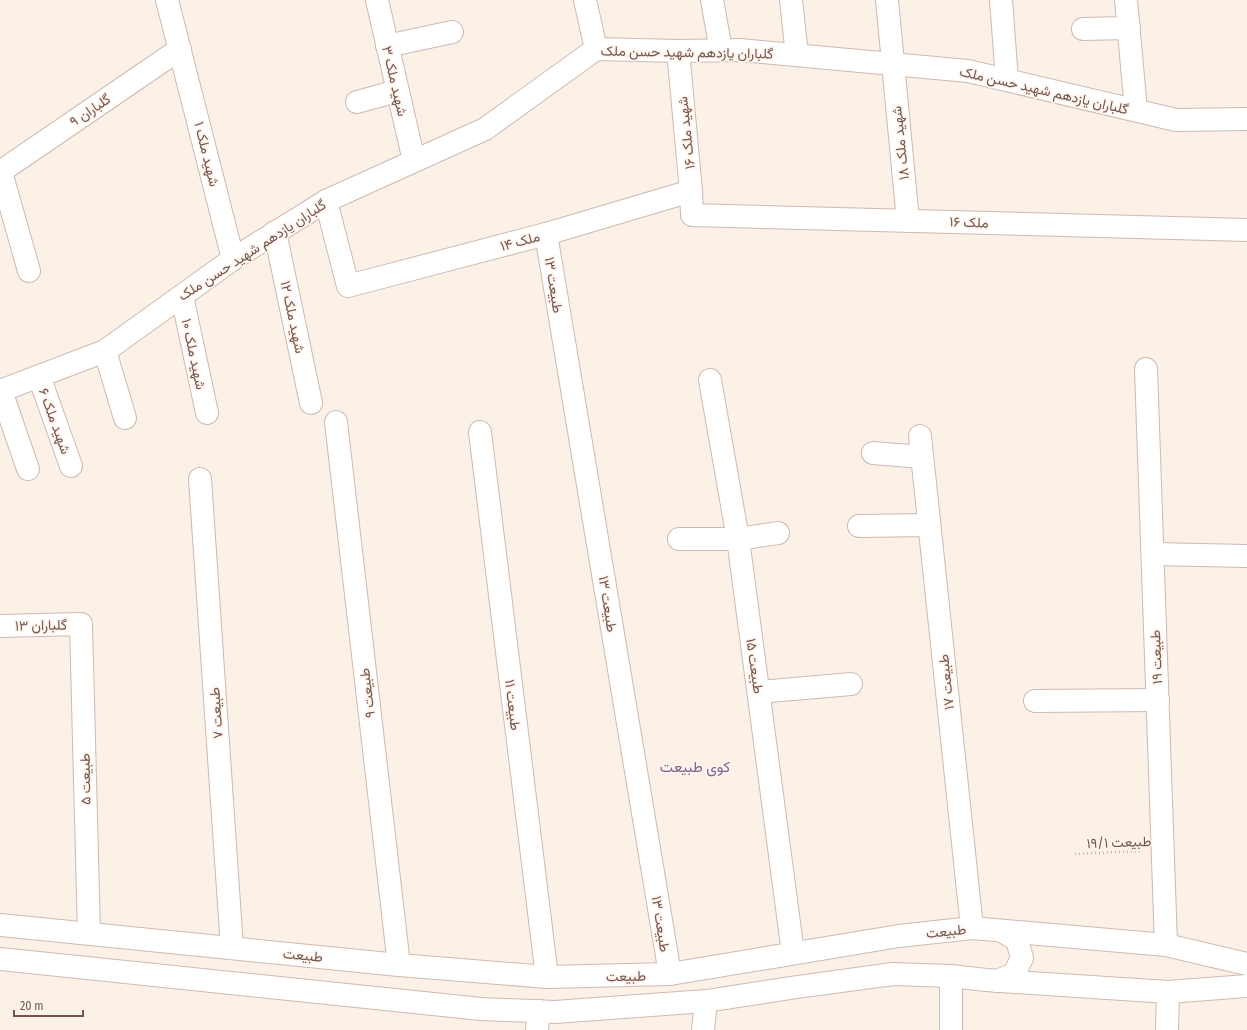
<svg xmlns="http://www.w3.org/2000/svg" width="1247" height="1030" font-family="'Fira Sans Condensed',Vazirmatn,sans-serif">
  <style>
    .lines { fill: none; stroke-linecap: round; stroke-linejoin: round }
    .street-casing { stroke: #ceb9b1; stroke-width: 24 }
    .secondary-casing { stroke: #d1b9af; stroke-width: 24 }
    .path { stroke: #d3b0a4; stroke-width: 2.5; stroke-dasharray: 1 3; stroke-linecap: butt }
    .street { stroke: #fff; stroke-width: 22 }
    .secondary { stroke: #fff; stroke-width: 22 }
    .labels { text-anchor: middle; stroke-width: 3.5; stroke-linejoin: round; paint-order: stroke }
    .street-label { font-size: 14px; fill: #73554d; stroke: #fef5ee }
    .neighbourhood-label { font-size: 15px; fill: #7b658f; stroke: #fef5ee }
  </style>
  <rect width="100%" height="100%" fill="#fbf1e7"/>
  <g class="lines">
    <g class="street-casing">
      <g id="street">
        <polyline points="167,0 233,259"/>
        <polyline points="377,0 414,161"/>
        <polyline points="585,0 596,49"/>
        <polyline points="712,0 721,50"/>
        <polyline points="791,0 797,55"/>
        <polyline points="887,0 908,221"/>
        <polyline points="1001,0 1007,80"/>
        <polyline points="1126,0 1136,110"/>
        <polyline points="1083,29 1129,28"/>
        <polyline points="387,46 452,32"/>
        <polyline points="678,51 691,191 692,215 1247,230"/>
        <polyline points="357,102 397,91"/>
        <polyline points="0,172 180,49"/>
        <polyline points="1,172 29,271"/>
        <polyline points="326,201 348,286 546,234 691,191"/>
        <polyline points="275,232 311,403"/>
        <polyline points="546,234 670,974"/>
        <polyline points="182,296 207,413"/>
        <polyline points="105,351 125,418"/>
        <polyline points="1146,369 1166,945"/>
        <polyline points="39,376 71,466"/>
        <polyline points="710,380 738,539 793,953"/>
        <polyline points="0,391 105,351 233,259 326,201 485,129 596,49 678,51 740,50 968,71 1176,120 1247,119"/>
        <polyline points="1,391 28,469"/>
        <polyline points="336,422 399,965"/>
        <polyline points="480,432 547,977"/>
        <polyline points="920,436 972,928"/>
        <polyline points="873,453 922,457"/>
        <polyline points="200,479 232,948"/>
        <polyline points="859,526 929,525"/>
        <polyline points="679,539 738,539 778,533"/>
        <polyline points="1153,554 1247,556"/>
        <polyline points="0,626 81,624 89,934"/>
        <polyline points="759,692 851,684"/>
        <polyline points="1035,701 1158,700"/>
        <polyline points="537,1030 539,1011"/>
        <polyline points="703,1030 706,1001"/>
        <polyline points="951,1030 951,976"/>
        <polyline points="1167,1030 1168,992"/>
      </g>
    </g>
    <g class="secondary-casing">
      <g id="secondary">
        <polyline points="0,925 399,965 547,977 670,974 899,936 972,928 1166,945 1247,964"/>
        <polyline points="0,959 481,1009 555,1012 706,1001 797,987 893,974 951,976 986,980 1168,992 1247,986"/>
        <polyline points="997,981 1014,974 1022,958 1017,940 1002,931"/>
      </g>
    </g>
    <polyline class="path" points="1075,854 1141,851"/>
    <use href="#street" class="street"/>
    <use href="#secondary" class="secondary"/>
  </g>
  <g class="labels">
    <g class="street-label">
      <text transform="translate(687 52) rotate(1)" y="5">گلباران یازدهم شهید حسن ملک</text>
      <text transform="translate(395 81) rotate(77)" y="5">۳ شهید ملک</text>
      <text transform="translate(1044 90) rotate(13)" y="5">گلباران یازدهم شهید حسن ملک</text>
      <text transform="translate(90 110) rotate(-34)" y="5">۹ گلباران</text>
      <text transform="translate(686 133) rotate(-96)" y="5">شهید ملک ۱۶</text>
      <text transform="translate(900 143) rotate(-96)" y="5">شهید ملک ۱۸</text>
      <text transform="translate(207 154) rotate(76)" y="5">۱ شهید ملک</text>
      <text transform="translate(969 222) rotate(2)" y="5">ملک ۱۶</text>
      <text transform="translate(520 241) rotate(-15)" y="5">ملک ۱۴</text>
      <text transform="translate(252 250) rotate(-33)" y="5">گلباران یازدهم شهید حسن ملک</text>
      <text transform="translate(554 285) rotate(81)" y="5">طبیعت ۱۳</text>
      <text transform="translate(293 317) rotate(78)" y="5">۱۲ شهید ملک</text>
      <text transform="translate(194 354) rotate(78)" y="5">۱۰ شهید ملک</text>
      <text transform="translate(55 421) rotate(70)" y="5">۶ شهید ملک</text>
      <text transform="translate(608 604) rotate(81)" y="5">طبیعت ۱۳</text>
      <text transform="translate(41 625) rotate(-1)" y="5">۱۳ گلباران</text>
      <text transform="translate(1156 657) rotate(-92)" y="5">طبیعت ۱۹</text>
      <text transform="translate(755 666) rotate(82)" y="5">طبیعت ۱۵</text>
      <text transform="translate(946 682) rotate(-96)" y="5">طبیعت ۱۷</text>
      <text transform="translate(367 693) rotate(-97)" y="5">طبیعت ۹</text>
      <text transform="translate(513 705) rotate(83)" y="5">طبیعت ۱۱</text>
      <text transform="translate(216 713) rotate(-94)" y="5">طبیعت ۷</text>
      <text transform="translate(85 779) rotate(-91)" y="5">۵ طبیعت</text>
      <text transform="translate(1119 842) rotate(-2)" y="5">طبیعت ۱۹/۱</text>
      <text transform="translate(661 924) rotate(81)" y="5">طبیعت ۱۳</text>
      <text transform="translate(946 931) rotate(-6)" y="5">طبیعت</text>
      <text transform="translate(303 955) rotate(6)" y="5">طبیعت</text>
      <text transform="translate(626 976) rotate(-1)" y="5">طبیعت</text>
    </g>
    <g class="neighbourhood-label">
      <text x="695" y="772">کوی طبیعت</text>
    </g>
  </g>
  <path d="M14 1010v6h69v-6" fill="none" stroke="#73554d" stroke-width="2"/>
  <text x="20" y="1010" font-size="12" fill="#73554d" stroke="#fef5ee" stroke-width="3" paint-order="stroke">20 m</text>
</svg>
